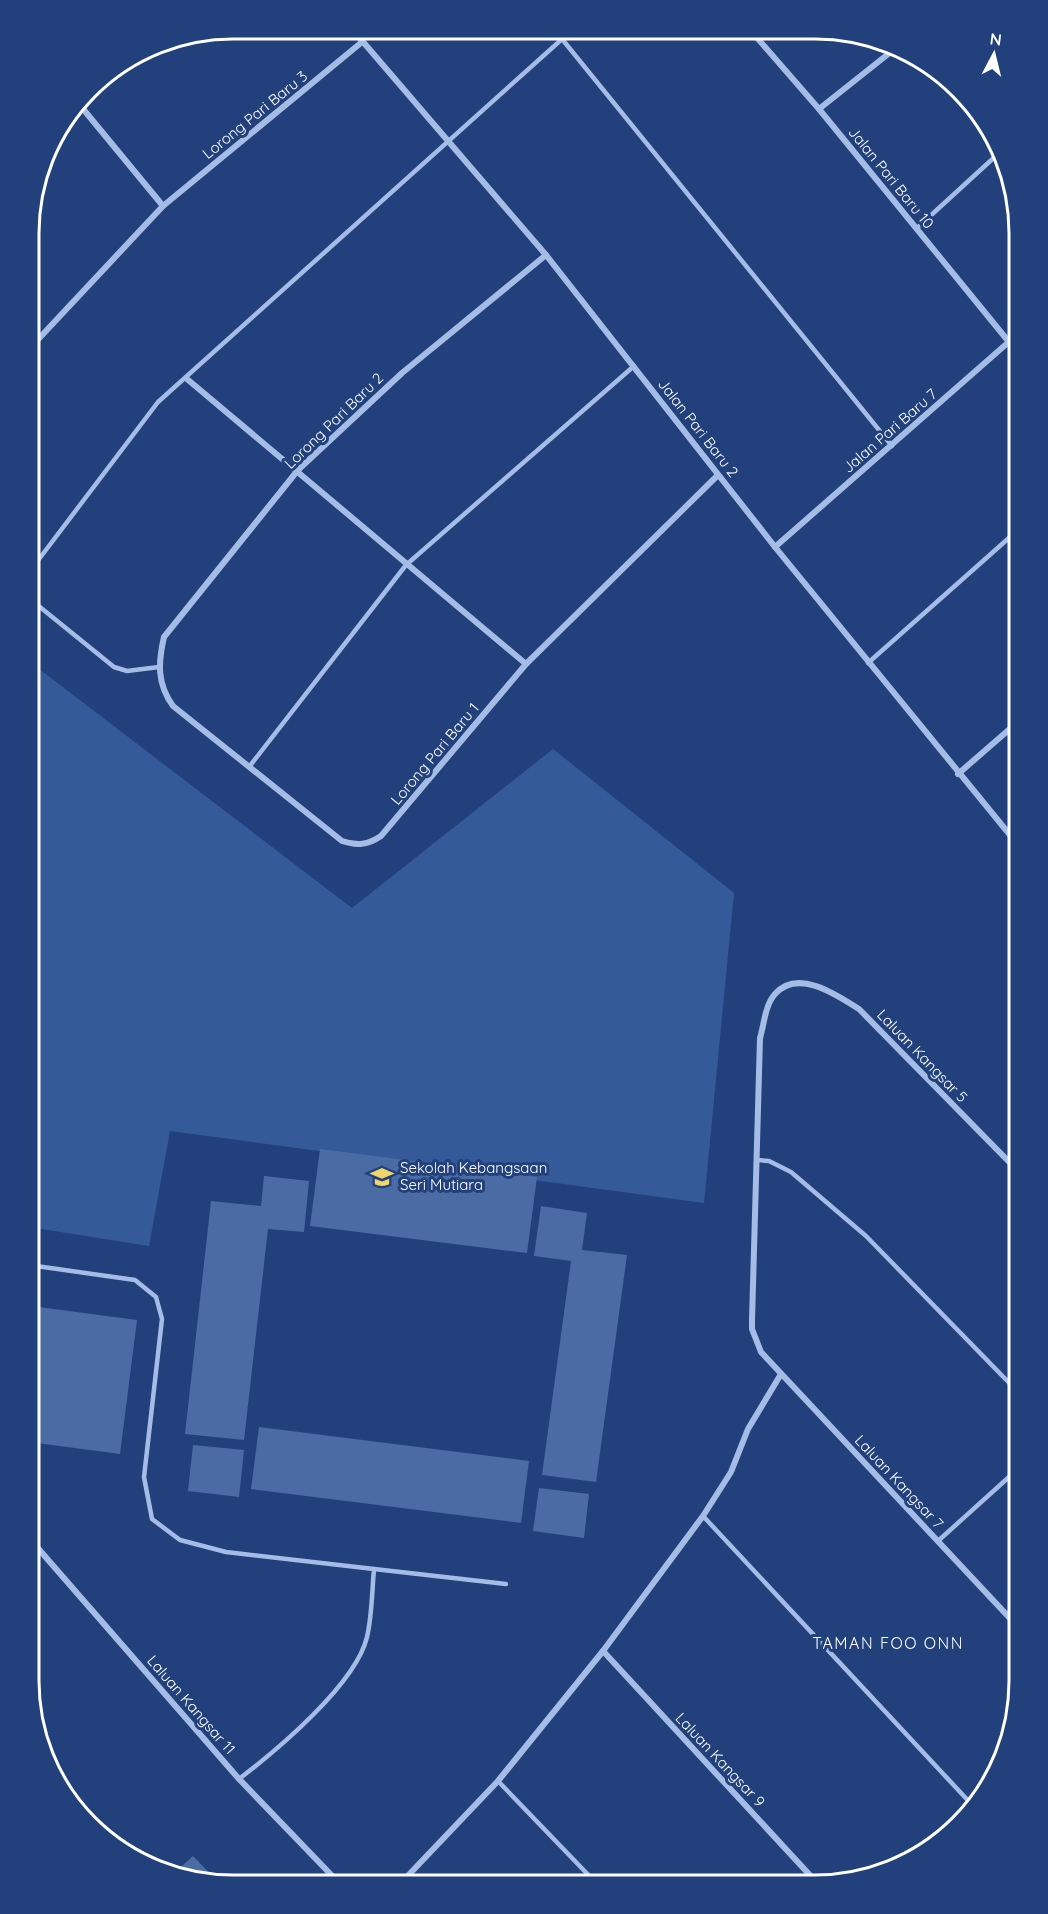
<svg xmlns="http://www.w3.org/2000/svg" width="1048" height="1914" font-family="Quicksand,sans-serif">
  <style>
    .green { fill: #355a9a }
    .building { fill: #4b6ba5 }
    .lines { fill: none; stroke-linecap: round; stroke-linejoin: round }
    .lane { stroke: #a5bde6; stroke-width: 4.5 }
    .street { stroke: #a5bde6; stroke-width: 6 }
    .labels { text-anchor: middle; stroke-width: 6; stroke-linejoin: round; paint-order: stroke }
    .street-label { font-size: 15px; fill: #fff; stroke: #22417c }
    .poi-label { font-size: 15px; fill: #fff; stroke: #22417c; text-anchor: start }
    .neighbourhood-label { font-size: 16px; letter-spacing: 1.5px; fill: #fff; stroke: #22417c }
    .rim { fill: none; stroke: #fff; stroke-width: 3 }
  </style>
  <rect width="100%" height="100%" fill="#22417c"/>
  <polygon class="green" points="30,662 352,908 553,749 734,893 704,1203 170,1131 149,1246 29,1227"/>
  <g class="building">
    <polygon points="320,1149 537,1177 527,1253 310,1226"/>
    <polygon points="264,1176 309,1181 304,1232 268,1229 244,1440 185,1434 211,1201 261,1206"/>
    <polygon points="541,1206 587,1213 582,1250 627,1255 596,1482 542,1475 571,1261 534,1256"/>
    <polygon points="31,1306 137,1320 120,1454 29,1442 29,1325"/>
    <polygon points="259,1427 529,1461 521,1523 251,1489"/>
    <polygon points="193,1445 244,1450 239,1497 188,1491"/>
    <polygon points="539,1488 589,1494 584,1538 533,1531"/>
    <polygon points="193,1856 220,1884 206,1884 172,1875"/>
  </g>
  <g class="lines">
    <g class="lane">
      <polyline points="562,39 892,446"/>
      <polyline points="916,229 999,153"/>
      <polyline points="30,571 158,402 571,31"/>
      <polyline points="30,599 114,667 127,671 159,667"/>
      <polyline points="868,663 1019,529"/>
      <polyline points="249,767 406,565 634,366"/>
      <polyline points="757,1160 769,1161 791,1172 866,1236 1019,1393"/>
      <path d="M29,1265L135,1280L156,1297L162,1319L144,1477L152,1519L180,1540L226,1552L374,1569C372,1591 372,1616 367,1637C356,1684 277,1750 239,1779"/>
      <polyline points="703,1516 975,1808"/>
      <polyline points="938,1541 1019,1468"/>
      <polyline points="374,1569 506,1584"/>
      <polyline points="498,1781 598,1885"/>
    </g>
    <g class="street">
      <polyline points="352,29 546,255 775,547 1019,846"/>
      <polyline points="752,32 819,109 1009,342"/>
      <polyline points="79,104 163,206"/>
      <polyline points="819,109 892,51"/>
      <path d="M546,255L402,373L298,470L164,637C158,663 157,684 173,706L342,841C357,846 368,845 381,836L526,664L718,475"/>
      <polyline points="30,348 163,206 362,42"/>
      <polyline points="187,379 526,664"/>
      <polyline points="775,547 1019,333"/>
      <polyline points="958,774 1019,721"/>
      <polyline points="29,1538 239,1779 340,1884"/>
      <path d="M1019,1628L761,1352L752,1329V1320L760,1038C764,1025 765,1005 775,994C798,968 837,995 859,1009L1019,1172"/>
      <polyline points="603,1651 819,1885"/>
      <polyline points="400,1884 498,1781 603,1651 703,1516 731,1472 748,1429 781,1374"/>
    </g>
  </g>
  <defs>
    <g id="school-bare" transform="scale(1.8)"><path d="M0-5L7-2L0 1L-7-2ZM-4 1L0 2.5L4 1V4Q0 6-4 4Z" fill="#f1d667" stroke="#22417c" stroke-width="2.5" paint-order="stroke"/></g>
  </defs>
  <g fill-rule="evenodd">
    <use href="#school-bare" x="382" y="1177"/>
  </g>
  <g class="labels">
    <g class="street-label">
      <text transform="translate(255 115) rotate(-39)" y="5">Lorong Pari Baru 3</text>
      <text transform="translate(891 178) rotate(51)" y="5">Jalan Pari Baru 10</text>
      <text transform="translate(334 421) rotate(-44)" y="5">Lorong Pari Baru 2</text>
      <text transform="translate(698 428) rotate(52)" y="5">Jalan Pari Baru 2</text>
      <text transform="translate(890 431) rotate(-41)" y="5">Jalan Pari Baru 7</text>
      <text transform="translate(435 754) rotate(-50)" y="5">Lorong Pari Baru 1</text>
      <text transform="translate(922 1056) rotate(46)" y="5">Laluan Kangsar 5</text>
      <text transform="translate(899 1482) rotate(47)" y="5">Laluan Kangsar 7</text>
      <text transform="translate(191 1705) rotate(49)" y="5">Laluan Kangsar 11</text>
      <text transform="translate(720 1760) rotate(47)" y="5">Laluan Kangsar 9</text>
    </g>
    <g class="poi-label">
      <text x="400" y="1173">Sekolah Kebangsaan<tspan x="400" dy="17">Seri Mutiara</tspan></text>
    </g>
    <g class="neighbourhood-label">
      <text x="888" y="1649">TAMAN FOO ONN</text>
    </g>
  </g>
  <path d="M0 0H1048V1914H0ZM233 39H815A194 194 0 0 1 1009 233V1681A194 194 0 0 1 815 1875H233A194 194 0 0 1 39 1681V233A194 194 0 0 1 233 39Z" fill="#22417c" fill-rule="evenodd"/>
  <path class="rim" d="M233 39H815A194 194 0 0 1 1009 233V1681A194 194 0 0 1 815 1875H233A194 194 0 0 1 39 1681V233A194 194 0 0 1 233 39Z"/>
  <g transform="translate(994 54) rotate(7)" stroke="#22417c" stroke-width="4.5" paint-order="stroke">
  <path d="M0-4.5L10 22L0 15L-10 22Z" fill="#ffffff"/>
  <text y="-9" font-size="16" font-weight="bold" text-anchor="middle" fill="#ffffff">N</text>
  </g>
</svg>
